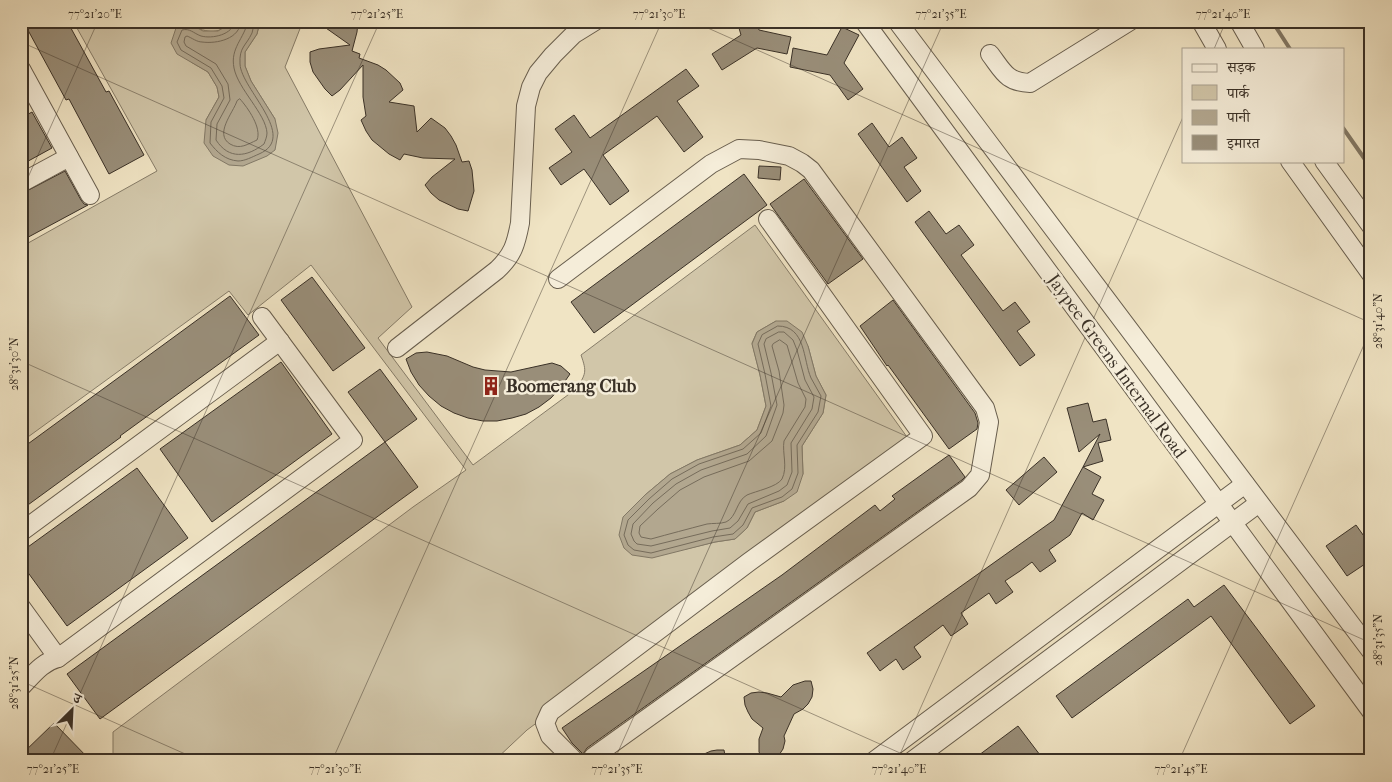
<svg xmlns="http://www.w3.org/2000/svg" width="1392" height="782" font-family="'IM FELL French Canon','Noto Serif Devanagari',serif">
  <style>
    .green { fill: #d1c6a9; stroke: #867c68; fill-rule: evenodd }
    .water { fill: #b2a78f; stroke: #827865 }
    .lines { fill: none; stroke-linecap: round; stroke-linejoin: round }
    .shore { stroke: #766c5b; stroke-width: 1 }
    .stream { stroke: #827865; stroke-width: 4 }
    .building { fill: #998e79; stroke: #3a3127 }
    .minor-casing { stroke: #685e4e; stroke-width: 20 }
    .minor { stroke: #f5edd9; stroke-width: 18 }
    .ticks { fill: none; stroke: #3a3127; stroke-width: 1; stroke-opacity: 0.45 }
    .labels { text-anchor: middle; stroke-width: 5; stroke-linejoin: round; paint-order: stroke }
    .street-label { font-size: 18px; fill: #3a3127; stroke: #f5edd9 }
    .poi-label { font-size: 18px; font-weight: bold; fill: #3a3127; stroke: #f5edd9; text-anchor: start }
    .neatline { fill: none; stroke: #3a3127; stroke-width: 2 }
    .ticks-label { font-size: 12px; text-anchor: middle; fill: #3a3127 }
  </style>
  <rect width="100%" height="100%" fill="#f0e4c4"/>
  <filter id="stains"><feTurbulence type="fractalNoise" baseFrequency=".004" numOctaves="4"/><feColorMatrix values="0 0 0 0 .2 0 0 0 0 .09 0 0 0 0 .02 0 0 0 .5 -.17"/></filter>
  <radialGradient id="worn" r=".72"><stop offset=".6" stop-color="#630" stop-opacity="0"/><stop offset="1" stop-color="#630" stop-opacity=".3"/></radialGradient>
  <path class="green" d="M73,21H231C218,37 204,32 188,23L191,62L208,72L217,87L219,97L206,120L275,119L251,81L245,66V52L257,34L260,21H303L285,67L412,307L378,338L473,465L576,389C586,374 587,372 581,355L755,225L912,444L527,730L494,761H113V732L413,507L466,470L311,265L248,315L229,291L21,442V247L157,171ZM776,321L808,346L816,376L826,395L823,413L802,446L803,474L784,501L755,512L747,528L735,539L715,542L686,549L623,517L645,495L670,474L697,460L740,445L757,430L766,406L760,375L752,343L757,332Z"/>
  <g class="water">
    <polygon points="231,21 260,21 257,34 245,52 245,66 251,81 275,119 278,133 275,150 267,156 243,166 229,165 213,156 204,143 206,120 219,97 217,87 208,72 177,54 171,43 177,25 188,23 203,31 218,31 228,25"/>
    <polygon points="776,321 787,321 802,332 808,346 816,376 826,395 823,413 802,446 803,474 797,492 784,501 755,512 747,528 735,539 715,542 652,558 632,555 624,548 619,535 623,517 645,495 670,474 697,460 740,445 757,430 766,406 760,375 752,344 757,332"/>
  </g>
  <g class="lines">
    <g class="shore">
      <path d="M235,21C233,35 212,39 201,36C193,33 190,28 182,30L177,42L181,50L211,68L222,86L224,98L211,122L210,143C217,152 225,160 238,161C245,161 252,157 259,154C299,137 241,89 240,64C239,47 246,46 252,33C253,29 254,25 255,21"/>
      <path d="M241,21C240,39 217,44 202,42C197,42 192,38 187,36L185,37L184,42L186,46L216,64L228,84L230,100L217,124L216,140C229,160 247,157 264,144C265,141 267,137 267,133C266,114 238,89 234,68C230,48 244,39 248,21"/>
      <path d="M240,99C248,108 262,128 257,140C248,144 240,150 230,144C214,134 233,113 237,101Z"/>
      <path d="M778,326C806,326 803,360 811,378C814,384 818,390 821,396L818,412L797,445L798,473L792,489L782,497L752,508L743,525L733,534L713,537L651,553L634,550L628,545L624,535L628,520L649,499L672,479L699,464L743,449L761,433L771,406L765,374L758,344L762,335Z"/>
      <polygon points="779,332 784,332 793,340 797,350 805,380 814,397 812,409 791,443 792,472 787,485 779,491 748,504 738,521 730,528 712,531 651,546 637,544 634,541 631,534 633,524 653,503 676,484 701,470 747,454 766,436 777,405 771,373 764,344 766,339"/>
      <path d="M780,340L787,345L798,383L806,399L805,407L784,441C782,453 788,467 782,479C777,487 756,491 747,495C736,501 737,517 726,522C720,524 713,523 707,524C688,529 669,534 651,539L641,537L639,533L640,526L658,509L680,490L704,477L749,461L772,441L783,413L784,405L779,371L772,346L773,344Z"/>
    </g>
    <g class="stream">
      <polyline points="1272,21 1290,49"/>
      <polyline points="1343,128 1371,168"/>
    </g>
  </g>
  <g class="building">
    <polygon points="23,21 67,21 106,92 109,91 144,155 109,174 69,99 66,100"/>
    <polygon points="316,21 358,21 357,32 352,51 360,54 359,58 378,65 386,70 400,83 403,90 389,102 414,106 417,132 431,118 445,128 451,136 456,145 462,162 469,161 472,170 474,191 468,211 458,209 439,200 431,193 425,185 432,177 455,159 423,158 404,154 400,160 389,154 372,140 366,131 361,120 366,116 363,97 363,65 340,90 332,96 325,89 313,72 310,62 310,52 319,49 350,45"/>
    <polygon points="737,21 756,21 759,30 791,37 787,54 757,48 722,70 712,54 741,35"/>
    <polygon points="842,27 859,35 844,63 863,89 848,100 830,75 790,67 793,48 827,55"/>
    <polygon points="686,69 699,86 677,101 703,137 684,152 657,116 603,155 629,191 610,205 584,169 561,185 549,168 572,152 555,129 574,115 590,138"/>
    <polygon points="32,112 52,148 21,165 21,118"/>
    <polygon points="872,123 889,147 902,137 917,158 904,167 921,191 907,202 858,134"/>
    <polygon points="759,166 781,167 780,180 758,178"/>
    <polygon points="65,171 81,200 84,204 88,205 21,241 21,194"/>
    <polygon points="744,174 767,205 594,333 571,302"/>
    <polygon points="804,179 863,259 828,284 770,204"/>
    <polygon points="929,211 946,234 959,225 974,245 961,255 1003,311 1015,302 1030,322 1017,331 1035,355 1020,366 915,222"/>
    <polygon points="312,277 365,348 333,371 281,300"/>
    <polygon points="230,296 259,335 120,436 121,437 21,510 21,449"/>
    <polygon points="893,300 975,413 978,423 977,429 949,449 888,365 887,366 860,326"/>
    <polygon points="427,352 447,356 473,367 485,370 511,372 552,363 561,366 570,374 561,387 551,398 539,407 526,414 512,418 497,421 483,421 468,418 454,413 441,406 429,396 419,385 411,372 406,359 416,353"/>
    <polygon points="281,362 332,434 212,522 160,449"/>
    <polygon points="380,369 417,419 385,442 348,392"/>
    <polygon points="1088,403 1093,422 1106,419 1111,440 1098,443 1103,461 1083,467 1100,434 1079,452 1067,408"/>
    <polygon points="385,442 418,487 100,719 67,674"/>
    <polygon points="949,455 965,477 962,480 587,748 583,754 572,743 562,728 782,575 875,505 880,511 895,499 892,496"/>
    <polygon points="1044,457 1057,472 1019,505 1006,490"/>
    <polygon points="1083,467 1101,477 1092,494 1104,500 1093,520 1082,513 1070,535 1049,550 1056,561 1040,572 1032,562 1020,571 1005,581 1013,592 996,604 989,593 961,613 968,624 951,636 943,625 914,647 921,657 903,670 896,659 880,671 867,653 1054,520"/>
    <polygon points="137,468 188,538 67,626 21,563 21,552"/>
    <polygon points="1356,525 1371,546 1371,560 1347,576 1326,546"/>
    <polygon points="1224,585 1315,706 1290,724 1211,616 1072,718 1056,696 1188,599 1194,607"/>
    <polygon points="805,681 811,681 813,689 812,697 808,704 803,709 794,714 784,736 785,741 783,749 779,755 771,761 764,761 759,752 759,739 763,728 752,719 748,712 745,705 744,697 751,693 759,692 767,693 781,697 793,685"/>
    <polygon points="54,723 91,761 21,761 21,755"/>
    <polygon points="1018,726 1040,755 1032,761 971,761"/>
    <polygon points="717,750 724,750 726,761 688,761 711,751"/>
  </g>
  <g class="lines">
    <g class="minor-casing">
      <g id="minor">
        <polyline points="864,21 1371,711"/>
        <polyline points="897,21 1371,651"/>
        <polyline points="1201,21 1217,49"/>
        <polyline points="1239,21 1255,49"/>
        <path d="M990,54C1003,71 1006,82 1030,83L1130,21"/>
        <polyline points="21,69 90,195"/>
        <polyline points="1290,161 1371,274"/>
        <polyline points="1324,161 1371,226"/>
        <polyline points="21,183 69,157"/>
        <polyline points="558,279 711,164 739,149 759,150 789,156 802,163 811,170 985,408 989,422 980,475 969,488 593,757 597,761"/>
        <path d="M397,348L497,270C513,255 516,244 520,223L526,106L531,87L538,73L553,55L574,34L595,21"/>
        <polyline points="21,532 280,341"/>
        <polyline points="21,607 58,658"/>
        <path d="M21,687C32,676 42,662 58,658L353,440L262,317"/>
        <polyline points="575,761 550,736 545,723 550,712 749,562 923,436 768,219"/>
        <polyline points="874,761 1245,484"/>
        <polyline points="912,761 1259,503"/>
      </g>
    </g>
    <use href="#minor" class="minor"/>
  </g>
  <path class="ticks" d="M692,21L1371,323M21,42L1371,643M1214,49L1226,21M21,193L98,21M21,361L918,761M21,681L201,761M50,761L380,21M332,761L662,21M614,761L944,21M897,761L1183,117M1179,761L1371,329"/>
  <defs>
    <g id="building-bare" transform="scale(1.5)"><path d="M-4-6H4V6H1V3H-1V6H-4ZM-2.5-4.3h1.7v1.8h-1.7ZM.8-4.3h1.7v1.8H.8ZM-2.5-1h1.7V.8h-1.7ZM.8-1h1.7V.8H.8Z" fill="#8f2418" stroke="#f5edd9" stroke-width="2.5" paint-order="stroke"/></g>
  </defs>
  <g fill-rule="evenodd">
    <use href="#building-bare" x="491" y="386"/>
  </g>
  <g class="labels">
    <g class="street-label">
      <text transform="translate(1117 366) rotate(54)" y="6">Jaypee Greens Internal Road</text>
    </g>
    <g class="poi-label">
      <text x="506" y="392">Boomerang Club</text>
    </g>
  </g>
  <rect width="1392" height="782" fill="none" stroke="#f0e4c4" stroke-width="55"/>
  <rect x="1182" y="48" width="162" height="115" fill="#f5edd9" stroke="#aaa292"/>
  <rect x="1192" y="64" width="25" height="8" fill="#f5edd9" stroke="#aaa292"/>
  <text x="1227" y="72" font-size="15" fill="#3a3127">सड़क</text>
  <rect x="1192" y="85" width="25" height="15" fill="#d1c6a9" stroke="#aaa292"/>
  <text x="1227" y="98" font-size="15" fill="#3a3127">पार्क</text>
  <rect x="1192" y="110" width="25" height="15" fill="#b2a78f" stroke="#aaa292"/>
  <text x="1227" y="122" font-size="15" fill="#3a3127">पानी</text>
  <rect x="1192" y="135" width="25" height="15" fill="#998e79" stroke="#aaa292"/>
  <text x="1227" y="148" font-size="15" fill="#3a3127">इमारत</text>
  <g transform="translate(72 710) rotate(24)" stroke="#f5edd9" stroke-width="4" paint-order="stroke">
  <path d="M0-4L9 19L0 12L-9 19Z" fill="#3a3127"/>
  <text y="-8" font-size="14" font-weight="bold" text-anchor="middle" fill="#3a3127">उ</text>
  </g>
  <rect x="28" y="28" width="1336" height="726" class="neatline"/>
  <g class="ticks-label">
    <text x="95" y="18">77°21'20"E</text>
    <text x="377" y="18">77°21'25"E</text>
    <text x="659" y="18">77°21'30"E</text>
    <text x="941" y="18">77°21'35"E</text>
    <text x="1223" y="18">77°21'40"E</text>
    <text transform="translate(1378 321) rotate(-90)" y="4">28°31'40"N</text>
    <text transform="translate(14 364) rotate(-90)" y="4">28°31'30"N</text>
    <text transform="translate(1378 640) rotate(-90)" y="4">28°31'35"N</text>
    <text transform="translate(14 683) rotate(-90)" y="4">28°31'25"N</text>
    <text x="53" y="773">77°21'25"E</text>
    <text x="335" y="773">77°21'30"E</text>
    <text x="617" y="773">77°21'35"E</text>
    <text x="899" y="773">77°21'40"E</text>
    <text x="1181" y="773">77°21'45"E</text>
  </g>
  <rect width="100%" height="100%" filter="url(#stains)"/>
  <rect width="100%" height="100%" fill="url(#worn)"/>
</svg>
